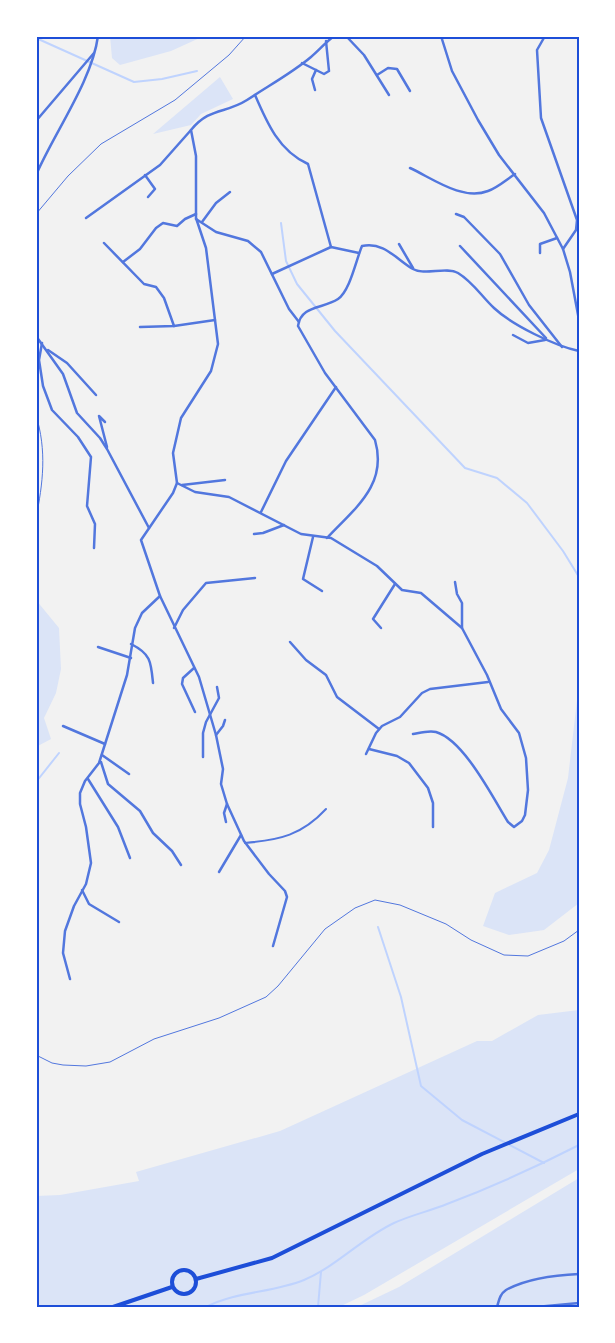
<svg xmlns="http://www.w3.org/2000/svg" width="615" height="1343" font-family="'Fira Sans',sans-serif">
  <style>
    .green { fill: #dbe4f7 }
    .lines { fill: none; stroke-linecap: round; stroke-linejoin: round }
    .stream { stroke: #bfd3fe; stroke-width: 2 }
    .service { stroke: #5277de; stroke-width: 1 }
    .pedestrian { stroke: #5277de; stroke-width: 2 }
    .minor { stroke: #5277de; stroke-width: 2.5 }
    .tertiary { stroke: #5277de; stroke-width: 2.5 }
    .primary { stroke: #1d4ed8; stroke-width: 4 }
    .neatline { fill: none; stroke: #1d4ed8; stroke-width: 2 }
  </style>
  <rect width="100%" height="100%" fill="#f2f2f2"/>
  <g class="green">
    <polygon points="110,36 204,36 171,51 120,65 112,58"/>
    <polygon points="220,77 233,99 201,114 191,125 153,134"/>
    <polygon points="36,600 59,628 61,669 56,693 44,718 51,739 36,747"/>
    <polygon points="579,683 579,903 544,930 509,935 483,926 495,893 537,873 549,850 568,778"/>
    <polygon points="579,1010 579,1169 364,1295 339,1307 36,1307 36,1196 60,1195 139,1181 136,1172 280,1131 477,1041 492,1041 538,1015"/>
    <polygon points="579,1178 579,1307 357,1307 399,1287"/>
  </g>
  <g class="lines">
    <g class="stream">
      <polyline points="36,38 134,82 162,79 197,71"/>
      <polyline points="281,223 286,261 297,284 335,331 465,468 497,478 527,503 563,551 579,577"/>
      <polyline points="36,782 59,753"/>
      <polyline points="378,927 401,997 421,1086 462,1120 544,1163"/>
      <path d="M206,1307C237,1291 272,1293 304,1280C337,1266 362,1238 394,1223C411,1215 430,1211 447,1204C492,1187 536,1167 579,1145"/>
      <polyline points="318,1307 321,1272"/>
    </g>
    <g class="service">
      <polyline points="36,214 68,176 101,144 175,100 229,55 246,36"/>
      <path d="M36,415C47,451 43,483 36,518"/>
      <polyline points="36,1055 52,1063 63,1065 86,1066 110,1062 154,1039 219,1018 266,997 278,986 325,929 355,908 375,900 400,905 446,924 471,940 504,955 528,956 564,941 579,930"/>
    </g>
    <path class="pedestrian" d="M245,843C280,840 302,835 326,809"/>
    <g class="minor">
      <polyline points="346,36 364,55 389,95"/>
      <polyline points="545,36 537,50 541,118 577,220 576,230 563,249"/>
      <polyline points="302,63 324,74 329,71 326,41"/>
      <polyline points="377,75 388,68 397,69 410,91"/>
      <polyline points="315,90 312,79 316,70"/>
      <path d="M255,95C267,123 279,151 308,164L331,247"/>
      <polyline points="36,121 94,53"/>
      <path d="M410,168C432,178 462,201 488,191C497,188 506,180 515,174"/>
      <path d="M36,175C54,133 92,81 98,36"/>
      <polyline points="145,175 155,189 148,197"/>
      <polyline points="456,214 464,217 500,254 529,305 562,347"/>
      <polyline points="86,218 160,165 191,130"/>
      <polyline points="196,219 216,232 248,241 261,252 289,309 299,322"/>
      <polyline points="202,222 216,203 230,192"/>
      <polyline points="104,243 144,284 156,287 164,298 174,326"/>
      <polyline points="399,244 413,268"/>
      <polyline points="460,246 546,338"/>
      <polyline points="540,253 540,244 557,238"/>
      <polyline points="123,262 140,249 156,228 163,223 177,226 185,219 196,214"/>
      <polyline points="272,274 331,247 359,253"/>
      <polyline points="140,327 174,326 215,320"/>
      <polyline points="513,335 528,343 545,340"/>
      <polyline points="36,336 63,374 77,413 100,438 107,449 149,528"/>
      <polyline points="42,343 39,360 43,386 52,410 78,437 91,457 87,506 95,524 94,548"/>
      <polyline points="48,350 67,363 96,395"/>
      <polyline points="105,422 99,416 107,447"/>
      <path d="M177,483L195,492L229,497L301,534L331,538L377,566L402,590L421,593L462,628L487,675L501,709L519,733L526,758L528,790L525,815L522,821L514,827L508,822C493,798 464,740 436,732C429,730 419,733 413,734"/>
      <polyline points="182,485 225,480"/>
      <polyline points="261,512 286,461 336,387"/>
      <polyline points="254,534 263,533 284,525"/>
      <polyline points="313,537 303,579 322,591"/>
      <path d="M327,538C355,508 388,485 375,440L325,373L298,326C301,305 323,309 338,299C350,291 356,260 362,246C384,241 397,260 413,269C425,276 446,266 458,273C473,282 482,297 494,308C512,325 555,346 579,351"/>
      <polyline points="455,582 457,594 462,603 462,628"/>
      <polyline points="160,596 199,677 216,735 223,769 221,784 227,804 244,841 269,874 285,891 287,897 273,946"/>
      <polyline points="174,628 183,610 206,583 255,578"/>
      <polyline points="381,628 373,619 395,584"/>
      <polyline points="290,642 306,660 326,675 337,697 379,729"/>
      <path d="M131,644C151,654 151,662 153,683"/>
      <polyline points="98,647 131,658"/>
      <polyline points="194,668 183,678 182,684 195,712"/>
      <polyline points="63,726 105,744"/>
      <polyline points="216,735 223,726 225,720"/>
      <polyline points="369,749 397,756 409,763 428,788 433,803 433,827"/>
      <polyline points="366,754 376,733 382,726 400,717 422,693 430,689 488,682"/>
      <polyline points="102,755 129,774"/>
      <polyline points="203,757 203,733 206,722 219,698 217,687"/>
      <polyline points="101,762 108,784 140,811 153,833 172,851 181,865"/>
      <polyline points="88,779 118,827 130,858"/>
      <polyline points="226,822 224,813 227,804"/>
      <polyline points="219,872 241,835"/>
      <polyline points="82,890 89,904 119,922"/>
      <path d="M70,979L63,953L65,931L74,906L86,884L91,863L86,827L80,804V793L85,781L99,763L127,675L135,628L142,613L160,596L141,540L173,493L177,483L173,453L181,418L211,371L218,344L206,248L196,218V156L191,130C210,107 225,114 247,100C268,86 292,73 311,57C319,50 325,43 334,36"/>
      <path d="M497,1307C499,1300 500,1294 506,1290C526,1279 556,1275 579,1274"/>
      <polyline points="536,1307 579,1303"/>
    </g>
    <polyline class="tertiary" points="441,36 452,71 478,120 499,155 544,213 563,249 570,272 579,320"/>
    <g class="primary">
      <circle cx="184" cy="1282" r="12"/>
      <polyline points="196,1279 272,1258 482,1154 579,1114"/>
      <polyline points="113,1307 172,1287"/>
    </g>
  </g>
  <rect width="615" height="1343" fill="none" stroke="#ffffff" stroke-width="75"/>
  <rect x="38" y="38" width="540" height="1268" class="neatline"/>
</svg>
